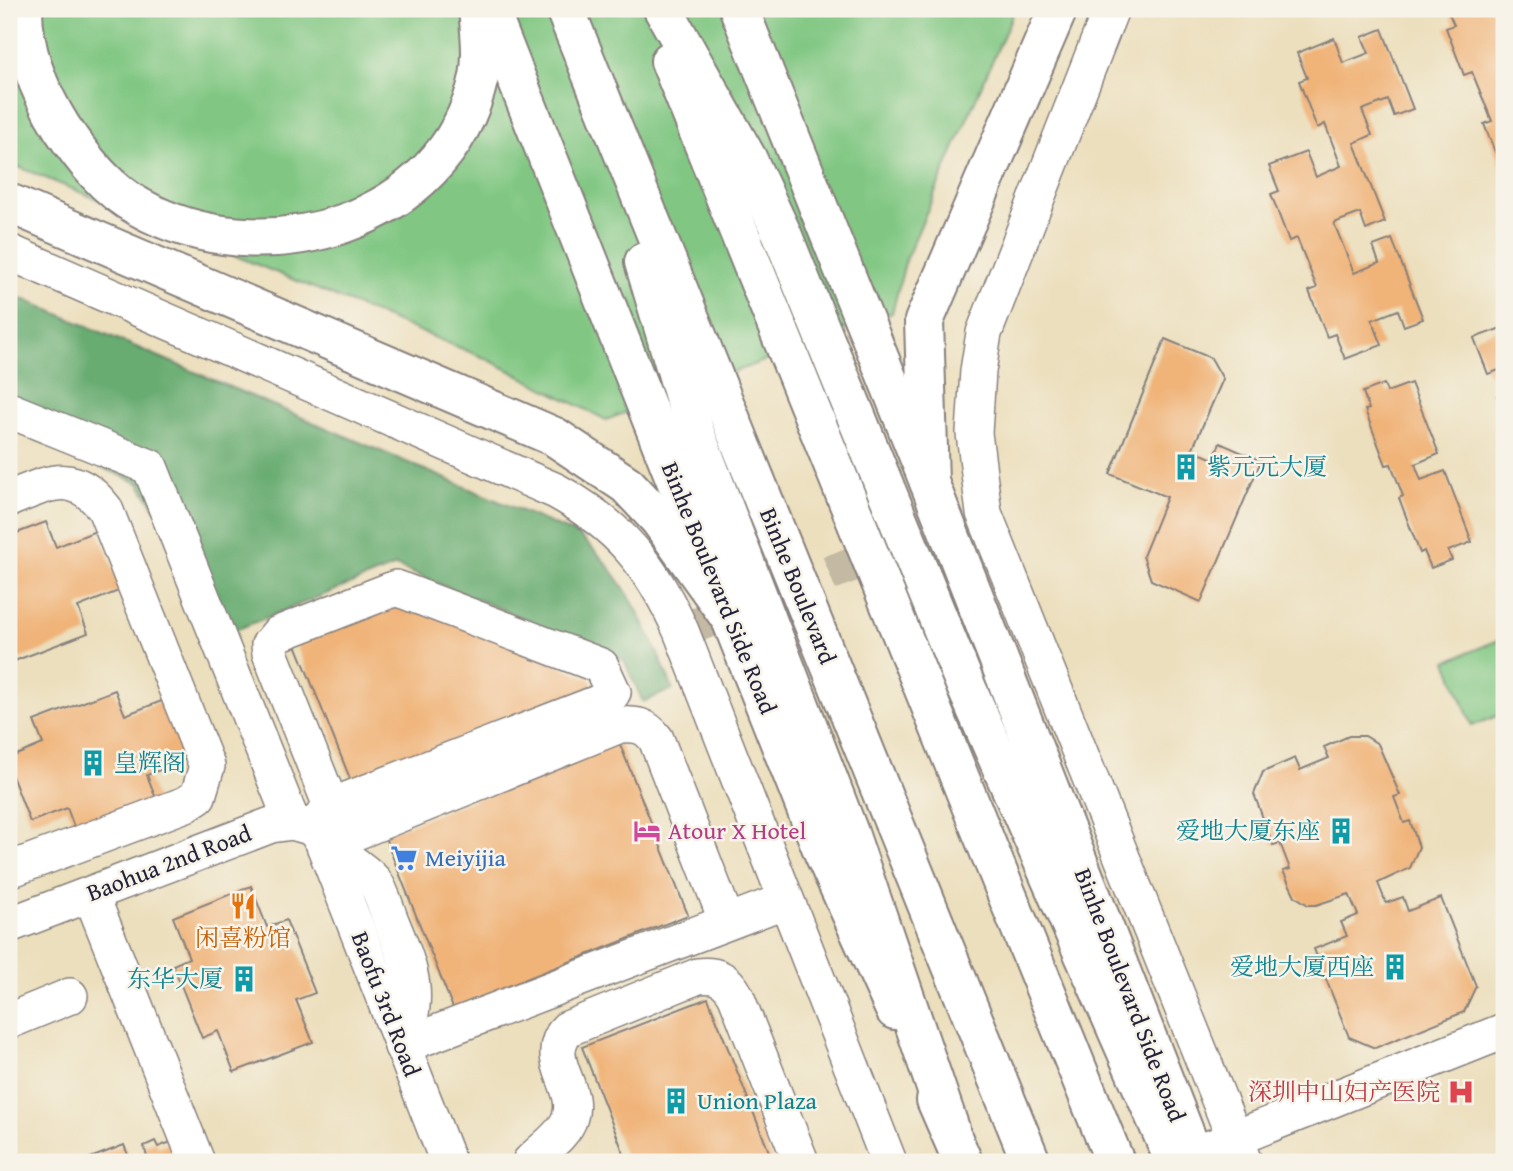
<svg xmlns="http://www.w3.org/2000/svg" width="1513" height="1171" font-family="'Gentium Book Plus','Noto Serif SC',serif">
  <style>
    .green { fill: #81c783; stroke: #52745f; stroke-width: 2 }
    .forest { fill: #68ac71; stroke: #456756; stroke-width: 2 }
    .building { fill: #f0b378 }
    .lines { fill: none; stroke-linecap: round; stroke-linejoin: round }
    .minor-tunnel { stroke: #c4b9a3; stroke-width: 35; stroke-dasharray: 35 18; stroke-linecap: butt }
    .minor-casing { stroke: #87807c; stroke-width: 38 }
    .major-casing { stroke: #87807c; stroke-width: 42 }
    .highway-casing { stroke: #87807c; stroke-width: 42 }
    .minor { stroke: #fff; stroke-width: 35 }
    .major { stroke: #fff; stroke-width: 38 }
    .highway { stroke: #fff; stroke-width: 38 }
    .labels { text-anchor: middle; stroke-width: 5; stroke-linejoin: round; paint-order: stroke }
    .culture-label { font-size: 24px; fill: #0d838f; stroke: #f7f3e8; text-anchor: start }
    .street-label { font-size: 24px; fill: #22223b; stroke: #f7f3e8 }
    .hotel-label { font-size: 24px; fill: #b23c85; stroke: #f7f3e8; text-anchor: start }
    .shop-label { font-size: 24px; fill: #366cbe; stroke: #f7f3e8; text-anchor: start }
    .food-label { font-size: 24px; fill: #c56008; stroke: #f7f3e8 }
    .health-label { font-size: 24px; fill: #be3a42; stroke: #f7f3e8; text-anchor: end }
  </style>
  <rect width="100%" height="100%" fill="#f7f3e8"/>
  <filter id="ink" filterUnits="userSpaceOnUse"><feTurbulence type="fractalNoise" baseFrequency=".0143" numOctaves="2"/><feDisplacementMap in="SourceGraphic" scale="14" xChannelSelector="R" yChannelSelector="G"/><feConvolveMatrix kernelMatrix="1 2 1 2 8 2 1 2 1" color-interpolation-filters="sRGB"/></filter>
  <filter id="wash" filterUnits="userSpaceOnUse"><feTurbulence type="fractalNoise" baseFrequency=".00686" numOctaves="4" result="noise"/><feDisplacementMap in="SourceGraphic" scale="28" xChannelSelector="R" yChannelSelector="G"/><feGaussianBlur stdDeviation="1.57" result="paint"/><feColorMatrix in="noise" values="0 0 0 0 0 0 0 0 0 0 0 0 0 0 0 0 0 1.4 0 .05"/><feComposite in="paint" operator="in"/></filter>
  <g filter="url(#wash)">
    <rect width="100%" height="100%" fill="#ecdfbd"/>
    <g class="green">
      <polygon points="9,9 1015,9 906,259 892,313 606,420 487,359 9,163"/>
      <polygon points="1504,638 1504,713 1472,726 1447,661"/>
    </g>
    <path class="forest" d="M9,293L578,535C627,576 648,631 673,689L643,702L624,660L396,566L233,631L139,483L9,428Z"/>
    <g id="blocks">
      <g class="building">
        <polygon points="1447,9 1504,9 1504,175 1484,124 1492,121 1472,72 1464,75 1446,28 1454,25"/>
        <polygon points="1382,29 1413,109 1394,116 1388,100 1362,110 1372,135 1354,143 1385,222 1366,230 1360,213 1334,223 1354,273 1379,263 1373,246 1392,239 1423,319 1404,326 1398,310 1372,320 1382,345 1345,359 1335,334 1327,337 1309,291 1317,288 1297,238 1289,241 1271,194 1279,191 1269,166 1306,152 1316,177 1341,166 1325,124 1317,128 1299,81 1307,78 1297,53 1334,38 1343,63 1369,53 1362,37"/>
        <polygon points="1504,327 1504,374 1502,369 1488,374 1474,338"/>
        <polygon points="1165,339 1211,358 1223,379 1192,450 1213,459 1220,443 1261,461 1201,602 1151,580 1143,556 1167,497 1110,474"/>
        <polygon points="1411,383 1439,454 1415,464 1421,480 1445,471 1472,542 1448,551 1452,560 1431,568 1424,551 1420,553 1399,498 1403,496 1391,464 1386,465 1365,410 1369,409 1363,392 1384,384 1387,392"/>
        <polygon points="1504,393 1504,415 1497,396"/>
        <polygon points="46,522 56,547 98,530 121,590 78,607 88,633 9,663 9,536"/>
        <polygon points="404,599 590,679 592,686 351,781 295,642"/>
        <polygon points="115,690 125,715 167,699 190,758 147,775 157,801 76,832 67,808 30,822 9,768 9,758 43,744 34,721"/>
        <polygon points="1349,736 1365,736 1378,744 1400,795 1394,797 1404,823 1410,821 1419,847 1410,868 1378,883 1386,903 1403,897 1408,911 1441,898 1476,986 1464,1012 1375,1048 1349,1037 1314,949 1347,936 1341,922 1358,915 1349,894 1316,905 1308,905 1295,896 1283,871 1290,869 1280,843 1273,845 1254,794 1263,772 1295,758 1300,770 1329,758 1324,747"/>
        <polygon points="619,742 688,915 453,1008 384,835"/>
        <polygon points="251,886 267,927 286,920 315,993 296,1000 313,1042 234,1072 218,1031 202,1038 173,965 189,958 173,917"/>
        <polygon points="708,998 773,1162 608,1162 624,1154 582,1047"/>
        <polygon points="155,1141 158,1147 171,1142 179,1162 133,1162 147,1157 144,1146"/>
        <polygon points="124,1145 131,1162 80,1162"/>
      </g>
    </g>
  </g>
  <g filter="url(#ink)">
    <use href="#blocks" fill-opacity="0" stroke="#87807c" stroke-width="2"/>
    <g class="lines">
      <polyline class="minor-tunnel" points="681,631 984,513"/>
      <g class="minor-casing">
        <g id="minor">
          <polyline points="1111,9 984,333 978,371 974,433 984,513 1244,1162"/>
          <path d="M9,252L556,491C620,526 652,566 681,631L889,1162"/>
          <polyline points="9,410 150,467 292,822"/>
          <path d="M9,499C49,483 74,468 105,509L207,766L198,796L186,804L9,870"/>
          <polyline points="313,828 331,806 608,699 613,692 601,666 396,588 278,634 269,645 270,653 331,806"/>
          <path d="M324,845L620,725C637,724 645,725 656,739L727,922"/>
          <polyline points="324,845 448,1162"/>
          <polyline points="97,910 197,1162"/>
          <path d="M9,925L271,825L292,822L313,828C328,852 355,860 374,881C382,891 386,909 391,921C411,970 422,994 402,1046"/>
          <polyline points="9,1021 70,996"/>
          <polyline points="402,1046 786,900"/>
          <polyline points="1193,1155 1504,1031"/>
          <path d="M530,1162C542,1149 565,1135 570,1117C580,1086 541,1060 567,1029L698,976C717,974 727,979 736,996L801,1162"/>
        </g>
      </g>
      <g class="major-casing">
        <g id="major">
          <polyline points="489,9 824,854 895,1010"/>
          <polyline points="739,9 929,482 1196,1162"/>
          <polyline points="936,1100 963,1162"/>
        </g>
      </g>
      <g class="highway-casing">
        <g id="highway">
          <path d="M23,9C23,51 40,93 62,128C82,158 107,190 139,207C262,276 446,226 479,77C483,55 480,31 478,9"/>
          <polyline points="565,9 1031,1162"/>
          <polyline points="663,9 747,158 782,234 965,684 1175,1162"/>
          <polyline points="670,61 1115,1162"/>
          <polyline points="9,203 555,437 627,485 659,519 733,622"/>
          <polyline points="644,262 694,430 849,833 950,1129"/>
          <polyline points="929,482 924,321 1058,9"/>
        </g>
      </g>
      <use href="#minor" class="minor"/>
      <use href="#major" class="major"/>
      <use href="#highway" class="highway"/>
    </g>
  </g>
  <defs>
    <g id="building-bare" transform="scale(2.1)"><path d="M-4-6H4V6H1V3H-1V6H-4ZM-2.5-4.3h1.7v1.8h-1.7ZM.8-4.3h1.7v1.8H.8ZM-2.5-1h1.7V.8h-1.7ZM.8-1h1.7V.8H.8Z" fill="#0f9aa8" stroke="#f7f3e8" stroke-width="2.5" paint-order="stroke"/></g>
    <g id="hotel-bare" transform="scale(2.1)"><path d="M-6-4.5h1.5V1H6V5H4.5V3h-9V5H-6ZM-4 0a1.8 1.8 0 1 1 3.6 0ZM.5 0V-2.5h3Q6-2.5 6 0Z" fill="#d1479c" stroke="#f7f3e8" stroke-width="2.5" paint-order="stroke"/></g>
    <g id="supermarket-bare" transform="scale(2.1)"><path d="M-6-5.5h2.5l.6 2H6L4.5 2H-2.5L-4.4-4H-6ZM-1.5 3.2a1.3 1.3 0 1 0 .1 0ZM3 3.2a1.3 1.3 0 1 0 .1 0Z" fill="#3f7fe0" stroke="#f7f3e8" stroke-width="2.5" paint-order="stroke"/></g>
    <g id="restaurant-bare" transform="scale(2.1)"><path d="M-5-6h1v4h1v-4h1v4h1v-4h1v5L-1.5 .5V6h-2V.5L-5-1ZM5-6V6H3V1.5H1.5Q1.5-4 5-6Z" fill="#e8710a" stroke="#f7f3e8" stroke-width="2.5" paint-order="stroke"/></g>
    <g id="hospital-bare" transform="scale(2.1)"><path d="M-5-5h3v3.5h4V-5h3V5h-3V1.5h-4V5h-3Z" fill="#e0444e" stroke="#f7f3e8" stroke-width="2.5" paint-order="stroke"/></g>
  </defs>
  <g fill-rule="evenodd">
    <use href="#building-bare" x="1186" y="467"/>
    <use href="#building-bare" x="93" y="763"/>
    <use href="#hotel-bare" x="647" y="831"/>
    <use href="#building-bare" x="1341" y="831"/>
    <use href="#supermarket-bare" x="404" y="858"/>
    <use href="#restaurant-bare" x="243" y="906"/>
    <use href="#building-bare" x="1395" y="967"/>
    <use href="#building-bare" x="244" y="979"/>
    <use href="#hospital-bare" x="1461" y="1092"/>
    <use href="#building-bare" x="676" y="1101"/>
  </g>
  <g class="labels">
    <g class="culture-label">
      <text x="1207" y="475">紫元元大厦</text>
      <text x="114" y="771">皇辉阁</text>
      <text x="1320" y="839" text-anchor="end">爱地大厦东座</text>
      <text x="1374" y="975" text-anchor="end">爱地大厦西座</text>
      <text x="223" y="987" text-anchor="end">东华大厦</text>
      <text x="697" y="1109">Union Plaza</text>
    </g>
    <g class="street-label">
      <text transform="translate(798 586) rotate(68)" y="8">Binhe Boulevard</text>
      <text transform="translate(719 588) rotate(68)" y="8">Binhe Boulevard Side Road</text>
      <text transform="translate(169 863) rotate(-21)" y="8">Baohua 2nd Road</text>
      <text transform="translate(1130 995) rotate(69)" y="8">Binhe Boulevard Side Road</text>
      <text transform="translate(386 1004) rotate(69)" y="8">Baofu 3rd Road</text>
    </g>
    <g class="hotel-label">
      <text x="668" y="839">Atour X Hotel</text>
    </g>
    <g class="shop-label">
      <text x="425" y="866">Meiyijia</text>
    </g>
    <g class="food-label">
      <text x="243" y="946">闲喜粉馆</text>
    </g>
    <g class="health-label">
      <text x="1440" y="1100">深圳中山妇产医院</text>
    </g>
  </g>
  <rect width="1513" height="1171" fill="none" stroke="#f7f3e8" stroke-width="35"/>
</svg>
